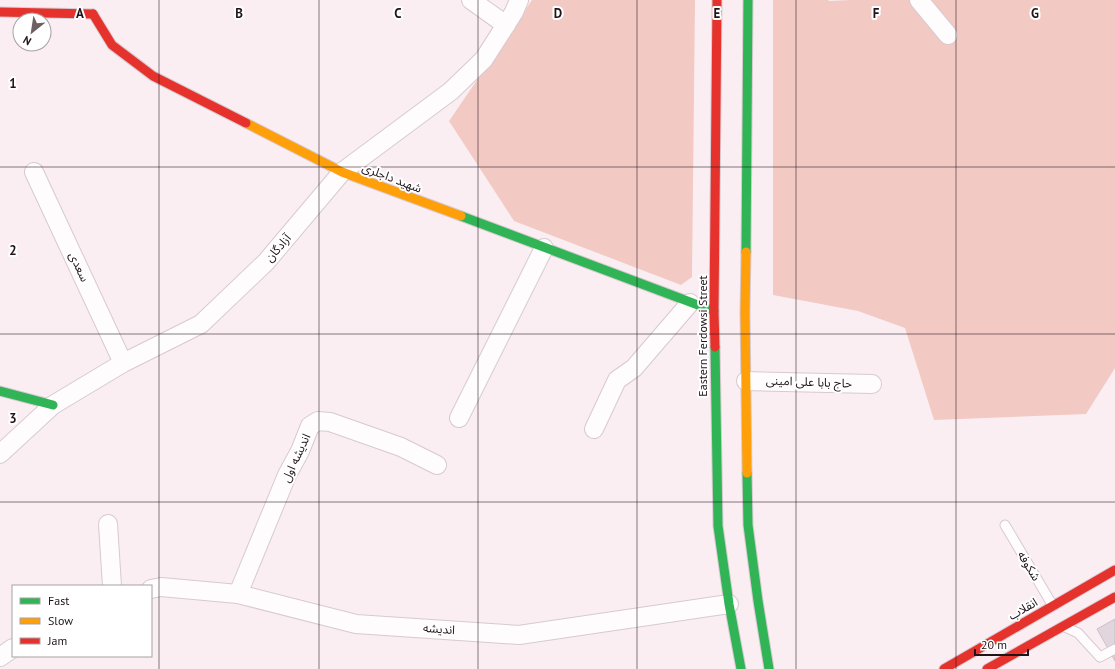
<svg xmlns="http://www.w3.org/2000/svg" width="1115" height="669" font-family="'PT Sans','Noto Sans Arabic',sans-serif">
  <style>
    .green { fill: #f3c9c3 }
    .building { fill: #e1d6dd; stroke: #cbc1c8 }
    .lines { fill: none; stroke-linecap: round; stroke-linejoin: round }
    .lane-casing { stroke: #d7cad0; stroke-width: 11 }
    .street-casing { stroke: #d7cad0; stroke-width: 20 }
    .fast-casing { stroke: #d7cad0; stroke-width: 11 }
    .slow-casing { stroke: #d7cad0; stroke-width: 11 }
    .jam-casing { stroke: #d7cad0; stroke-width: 11 }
    .lane { stroke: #fefcfd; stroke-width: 9 }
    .street { stroke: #fefcfd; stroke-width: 18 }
    .fast { stroke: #30b455; stroke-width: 9 }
    .slow { stroke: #ff9f0a; stroke-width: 9 }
    .jam { stroke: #e5322d; stroke-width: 9 }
    .grid { fill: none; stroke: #201419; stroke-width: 1; stroke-opacity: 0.55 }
    .labels { text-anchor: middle; stroke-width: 4; stroke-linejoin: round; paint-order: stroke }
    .street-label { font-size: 12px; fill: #201419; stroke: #fff }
    .grid-label { font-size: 13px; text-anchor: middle; font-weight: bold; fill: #201419; stroke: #fff; stroke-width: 4; stroke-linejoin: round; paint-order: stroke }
  </style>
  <rect width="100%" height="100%" fill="#faeef3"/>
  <g class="green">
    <polygon points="532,0 695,0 692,277 681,285 514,221 449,121"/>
    <polygon points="773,0 828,0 829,1 851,0 1115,0 1115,368 1086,414 934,420 905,328 858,311 773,295"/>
  </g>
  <polygon class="building" points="1115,619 1115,661 1097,629"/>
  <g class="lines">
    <g class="lane-casing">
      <g id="lane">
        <polyline points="1005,525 1053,606"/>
        <polyline points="1065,627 1078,633 1100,657 1115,649"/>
      </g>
    </g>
    <g class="street-casing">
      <g id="street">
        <polyline points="471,0 506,25"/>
        <polyline points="919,0 948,35"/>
        <polyline points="34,172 123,363"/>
        <polyline points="746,381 872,384"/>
        <polyline points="459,418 544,248"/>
        <polyline points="594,429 617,380 634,368 690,303"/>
        <polyline points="0,454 53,405 123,363 201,324 266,262 342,172 451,91 484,59 514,12 519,0"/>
        <polyline points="108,524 112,586"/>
        <polyline points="151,589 161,587 238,594 356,624 519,635 729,604"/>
        <polyline points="238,594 287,475 300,451 310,426 318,421 330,422 401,447 437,465"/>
        <polyline points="0,657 13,648"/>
      </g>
    </g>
    <g class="fast-casing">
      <g id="fast">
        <polyline points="461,216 714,311"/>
        <polyline points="746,252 748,0"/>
        <polyline points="715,347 718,526 729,604 741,669"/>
        <polyline points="0,391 53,405"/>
        <polyline points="747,473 748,525 758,601 769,669"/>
      </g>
    </g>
    <g class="slow-casing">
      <g id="slow">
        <polyline points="246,123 342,172 461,216"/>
        <polyline points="746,252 745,312 747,473"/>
      </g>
    </g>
    <g class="jam-casing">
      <g id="jam">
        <polyline points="0,12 93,14"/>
        <polyline points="93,14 112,45 153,76 246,123"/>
        <polyline points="715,347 714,311 717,0"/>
        <polyline points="944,669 1115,570"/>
        <polyline points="987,669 1115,597"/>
      </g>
    </g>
    <use href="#lane" class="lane"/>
    <use href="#street" class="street"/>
    <use href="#fast" class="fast"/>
    <use href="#slow" class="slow"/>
    <use href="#jam" class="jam"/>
  </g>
  <path class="grid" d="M159,0V669M319,0V669M478,0V669M637,0V669M796,0V669M956,0V669M0,167H1115M0,334H1115M0,502H1115"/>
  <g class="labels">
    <g class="street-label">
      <text transform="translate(392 178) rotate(21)" y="4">شهید داجلری</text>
      <text transform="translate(278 248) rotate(-49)" y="4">آزادگان</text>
      <text transform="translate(79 267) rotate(65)" y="4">سعدی</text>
      <text transform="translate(703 336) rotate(-90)" y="4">Eastern Ferdowsi Street</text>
      <text transform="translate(809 382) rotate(2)" y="4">حاج بابا علی امینی</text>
      <text transform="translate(296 458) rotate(-65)" y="4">اندیشه اول</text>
      <text transform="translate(1029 566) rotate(59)" y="4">شکوفه</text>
      <text transform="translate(1023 609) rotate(-30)" y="4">انقلاب</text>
      <text transform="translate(439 629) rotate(4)" y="4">اندیشه</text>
    </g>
  </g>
  <g class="grid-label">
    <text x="80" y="18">A</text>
    <text x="239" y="18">B</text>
    <text x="398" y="18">C</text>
    <text x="558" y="18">D</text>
    <text x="717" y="18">E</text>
    <text x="876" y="18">F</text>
    <text x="1035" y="18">G</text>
    <text x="13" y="88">1</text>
    <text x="13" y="255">2</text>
    <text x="13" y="423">3</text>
  </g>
  <rect x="12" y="585" width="140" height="72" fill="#ffffff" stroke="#a6a1a3"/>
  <rect x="20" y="598" width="20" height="6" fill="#30b455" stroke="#a6a1a3"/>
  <text x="48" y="605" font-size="12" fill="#201419">Fast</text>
  <rect x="20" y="618" width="20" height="6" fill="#ff9f0a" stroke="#a6a1a3"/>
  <text x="48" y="625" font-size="12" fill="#201419">Slow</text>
  <rect x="20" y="638" width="20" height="6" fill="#e5322d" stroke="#a6a1a3"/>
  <text x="48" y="645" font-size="12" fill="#201419">Jam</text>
  <g transform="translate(32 32) rotate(210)"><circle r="19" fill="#ffffff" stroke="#a6a1a3"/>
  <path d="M0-3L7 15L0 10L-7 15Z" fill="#6c6065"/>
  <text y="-6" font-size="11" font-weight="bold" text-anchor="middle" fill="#201419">N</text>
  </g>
  <path d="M975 649v6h53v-6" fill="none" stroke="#201419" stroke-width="2"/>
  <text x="981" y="649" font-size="12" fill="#201419" stroke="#ffffff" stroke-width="3" paint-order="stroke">20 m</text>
</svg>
